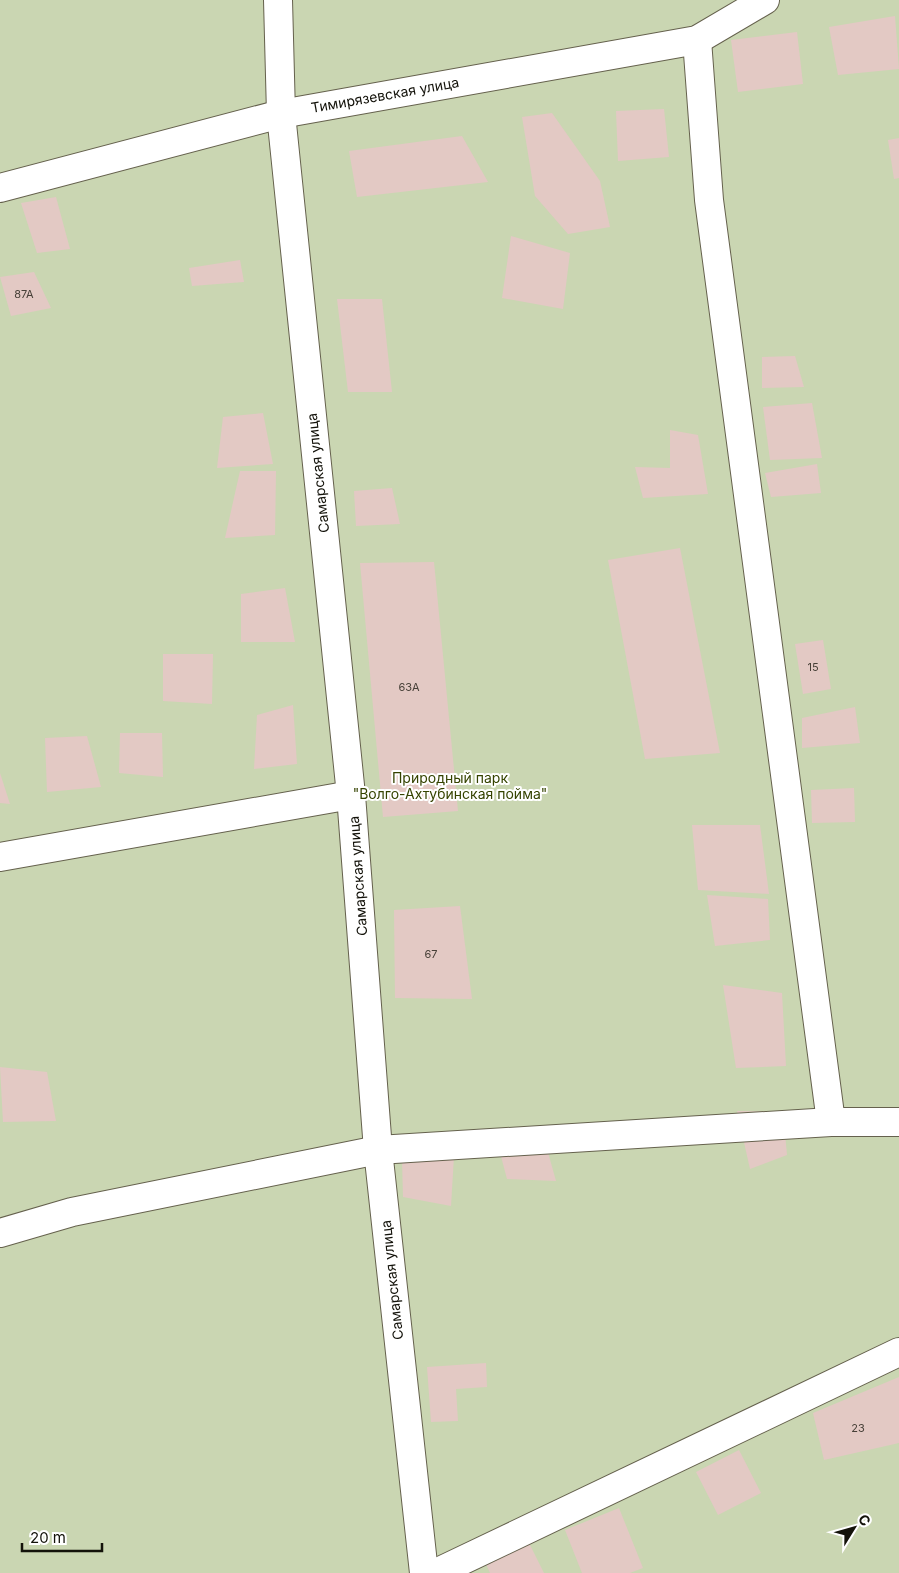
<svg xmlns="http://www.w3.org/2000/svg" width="899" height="1573" font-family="Inter,sans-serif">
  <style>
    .green { fill: #cad6b2 }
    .building { fill: #e3c9c4 }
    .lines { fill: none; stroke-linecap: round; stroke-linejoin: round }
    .minor-casing { stroke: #65614d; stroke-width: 30 }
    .minor { stroke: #fff; stroke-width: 28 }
    .labels { text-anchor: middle; stroke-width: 4; stroke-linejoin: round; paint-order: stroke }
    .number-label { font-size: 11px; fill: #474038 }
    .street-label { font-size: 14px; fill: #13120a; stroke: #fff }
    .park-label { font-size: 14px; fill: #354300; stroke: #fff }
  </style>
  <rect width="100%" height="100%" fill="#eeead3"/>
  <rect class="green" x="0" y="0" width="899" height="1573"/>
  <g class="building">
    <polygon points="895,16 899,69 838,75 829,27"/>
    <polygon points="797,32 803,84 738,92 731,40"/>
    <polygon points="664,109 669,157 618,161 616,111"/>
    <polygon points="552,113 600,181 610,227 568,234 535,196 522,117"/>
    <polygon points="462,136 488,182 357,197 349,151"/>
    <polygon points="899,138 899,178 894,179 888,140"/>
    <polygon points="56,197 70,249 37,253 21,203"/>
    <polygon points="511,236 570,253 563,309 502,298"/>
    <polygon points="240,260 244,282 192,286 189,268"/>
    <polygon points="34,272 51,308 11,316 0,277"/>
    <polygon points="337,299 382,299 392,392 348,392"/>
    <polygon points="795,356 804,387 762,388 762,357"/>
    <polygon points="812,403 822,458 770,460 763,407"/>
    <polygon points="263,413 273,464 217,468 223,417"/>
    <polygon points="670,430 698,435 708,494 643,498 635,467 670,468"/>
    <polygon points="817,464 821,493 771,497 765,473"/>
    <polygon points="240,471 276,471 275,535 225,538"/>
    <polygon points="392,488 400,524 356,526 354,491"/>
    <polygon points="680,548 720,753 645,759 608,560"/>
    <polygon points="434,562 458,811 383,817 360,563"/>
    <polygon points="285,588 295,642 241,642 241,594"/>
    <polygon points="823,640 831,689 803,694 795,644"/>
    <polygon points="163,654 213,654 212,704 163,701"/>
    <polygon points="293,705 297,764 254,769 257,715"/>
    <polygon points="855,707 860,743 802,748 802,718"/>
    <polygon points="120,733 162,733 163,777 119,773"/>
    <polygon points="87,736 101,787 47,792 45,738"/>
    <polygon points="0,773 10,804 0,803"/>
    <polygon points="854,788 855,822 812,823 811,790"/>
    <polygon points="692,825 760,825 769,894 698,890"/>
    <polygon points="707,895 768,899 770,940 715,946"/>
    <polygon points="460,906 472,999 395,998 394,910"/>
    <polygon points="723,985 782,993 786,1066 736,1068"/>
    <polygon points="0,1067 47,1072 56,1121 3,1122"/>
    <polygon points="737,1111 783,1112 787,1155 750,1169"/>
    <polygon points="494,1130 542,1131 556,1181 507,1179"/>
    <polygon points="454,1156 451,1206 403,1197 402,1159"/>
    <polygon points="486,1363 487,1387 456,1389 458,1421 431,1422 427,1367"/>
    <polygon points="899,1377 899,1443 824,1460 813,1413"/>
    <polygon points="739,1450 761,1493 718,1515 696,1472"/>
    <polygon points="619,1508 643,1568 630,1573 582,1573 565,1530"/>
    <polygon points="529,1543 544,1573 490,1573 486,1564"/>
  </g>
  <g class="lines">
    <g class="minor-casing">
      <g id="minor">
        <polyline points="278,0 281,114 351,795 378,1150 424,1573"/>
        <polyline points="697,40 709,200 831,1122"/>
        <polyline points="0,188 281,114 697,40 765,0"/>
        <polyline points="0,857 351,795"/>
        <polyline points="0,1233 72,1212 378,1150 831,1122 899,1122"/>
        <polyline points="436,1573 899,1352"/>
      </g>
    </g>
    <use href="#minor" class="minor"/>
  </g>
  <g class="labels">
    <g class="number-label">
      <text x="24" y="298">87А</text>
      <text x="813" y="671">15</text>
      <text x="409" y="691">63А</text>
      <text x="431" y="958">67</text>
      <text x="858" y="1432">23</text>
    </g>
    <g class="street-label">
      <text transform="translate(385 95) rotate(-10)" y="5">Тимирязевская улица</text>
      <text transform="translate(318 473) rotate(-96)" y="5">Самарская улица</text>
      <text transform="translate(358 876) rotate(-94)" y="5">Самарская улица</text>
      <text transform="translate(392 1280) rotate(-96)" y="5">Самарская улица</text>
    </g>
    <g class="park-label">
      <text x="450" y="783">Природный парк<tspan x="450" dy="16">"Волго-Ахтубинская пойма"</tspan></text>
    </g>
  </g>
  <g transform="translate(854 1528) rotate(53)" stroke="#ffffff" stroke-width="4" paint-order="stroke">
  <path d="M0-4L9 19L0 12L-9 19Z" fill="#13120a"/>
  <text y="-8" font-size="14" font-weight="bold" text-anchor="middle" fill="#13120a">С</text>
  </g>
  <path d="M22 1543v8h80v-8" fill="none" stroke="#13120a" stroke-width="2.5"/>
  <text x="30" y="1543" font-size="15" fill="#13120a" stroke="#ffffff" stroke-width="4" paint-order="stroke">20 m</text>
</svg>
